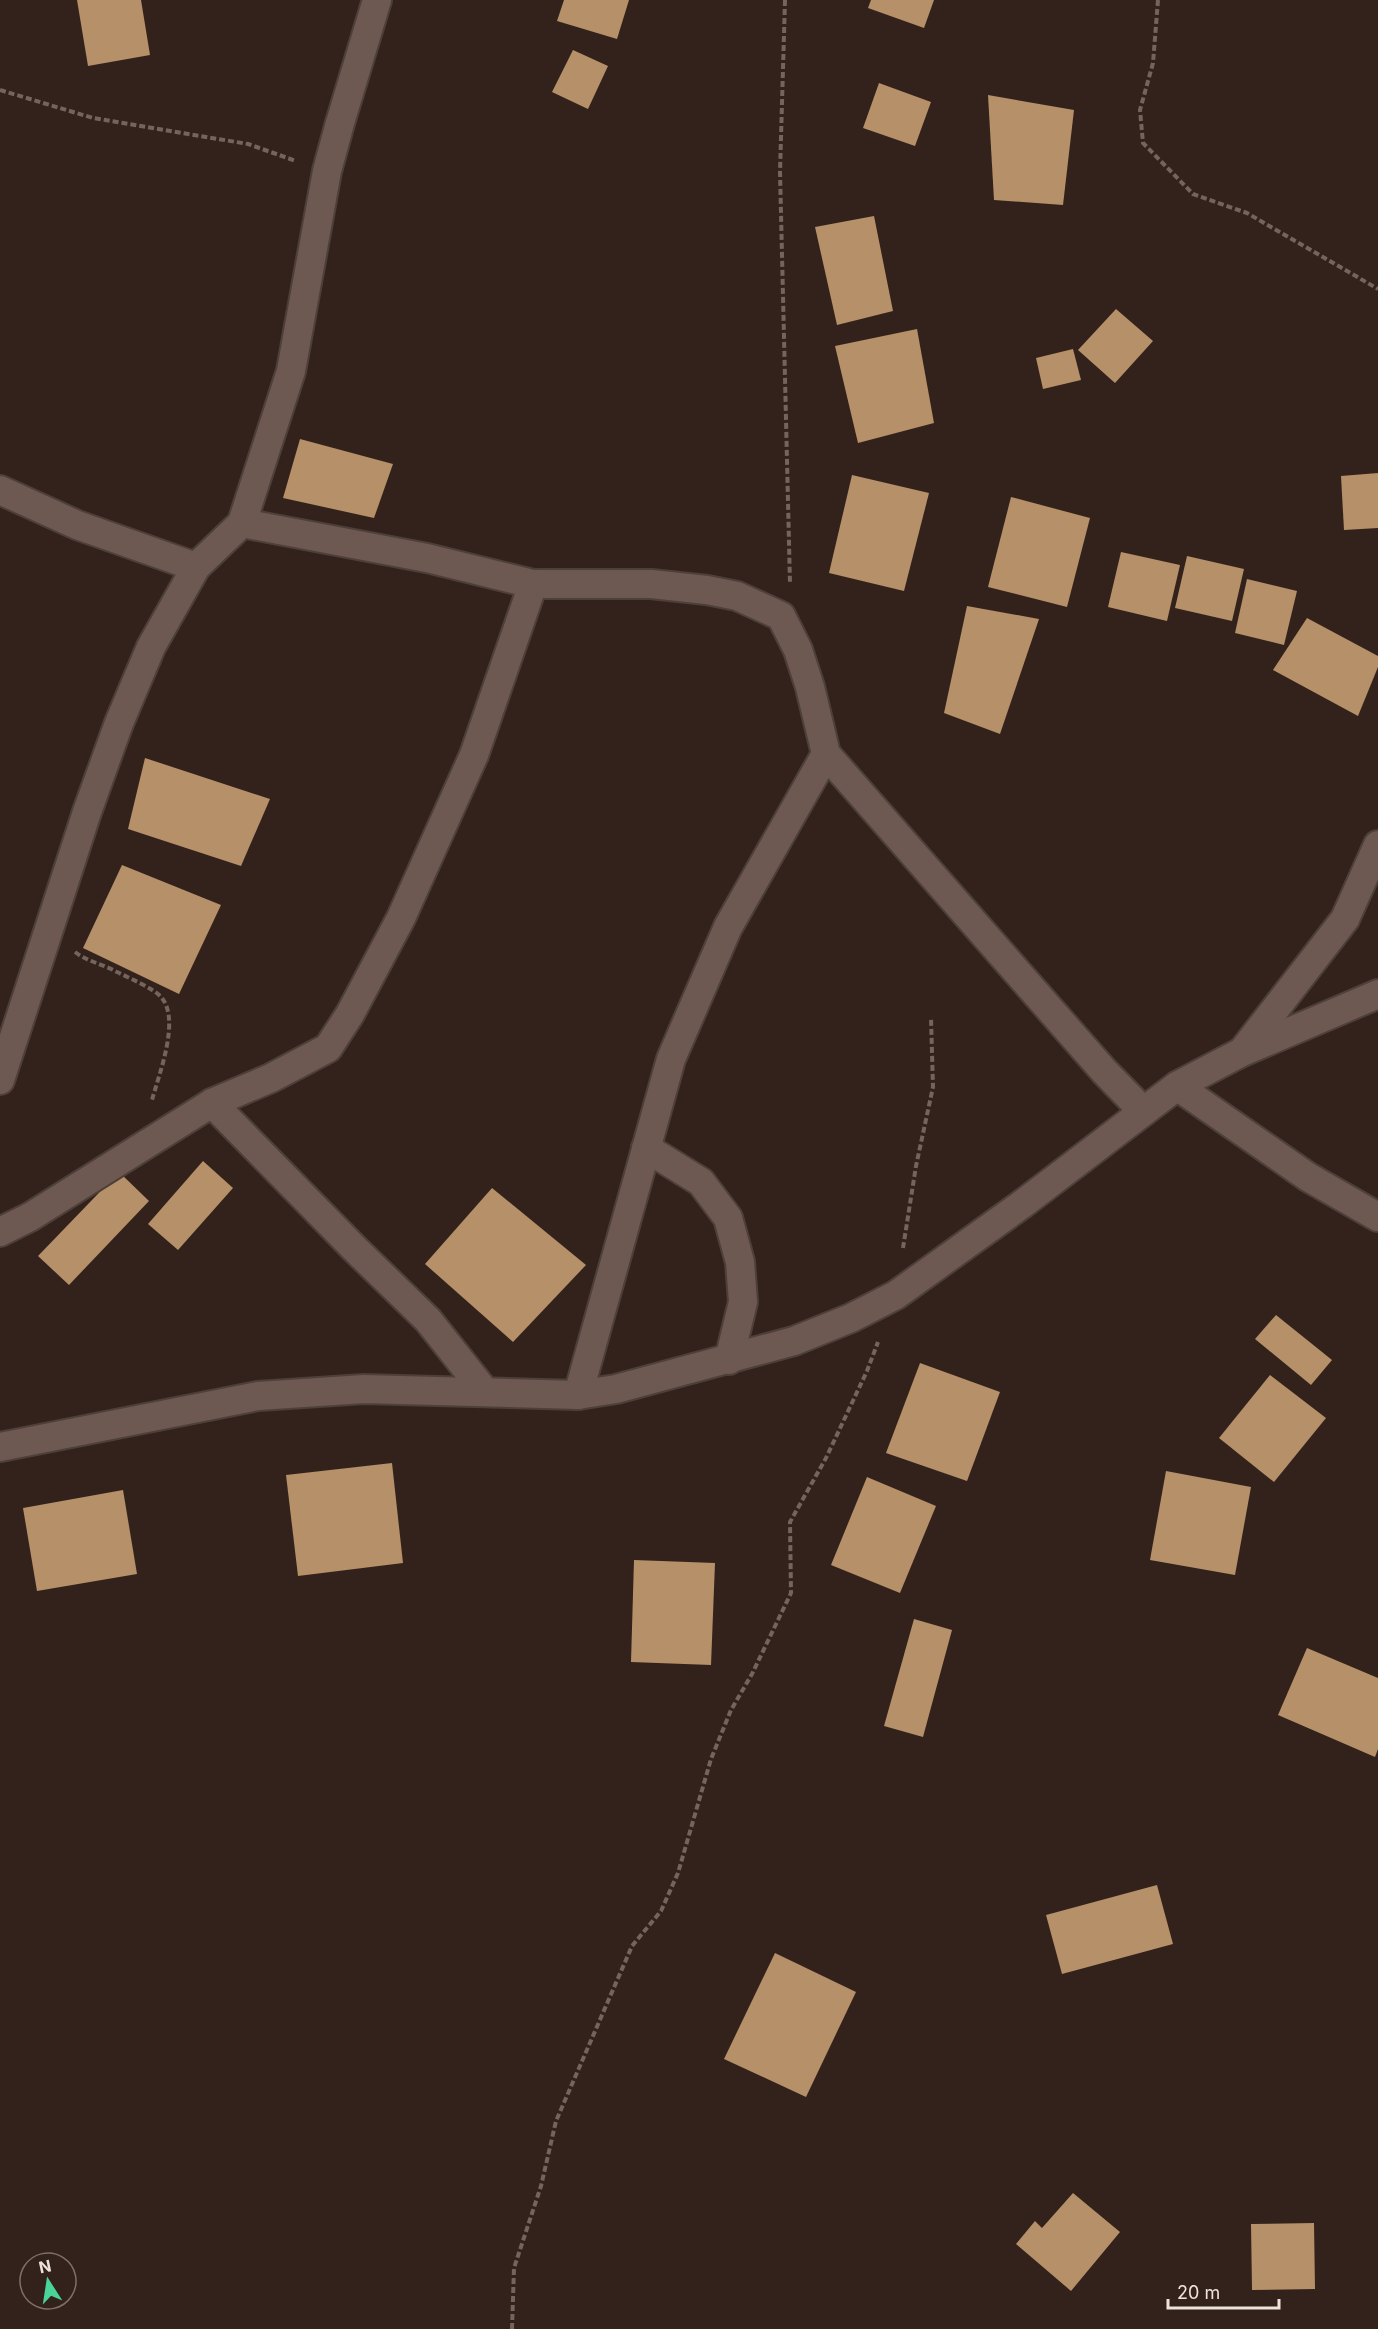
<svg xmlns="http://www.w3.org/2000/svg" width="1378" height="2329" font-family="Inter,sans-serif">
  <style>
    .building { fill: #b59068 }
    .lines { fill: none; stroke-linecap: round; stroke-linejoin: round }
    .street-casing { stroke: #4d3f39; stroke-width: 32 }
    .path { stroke: #73645e; stroke-width: 4; stroke-dasharray: 6 3; stroke-linecap: butt }
    .street { stroke: #6d5951; stroke-width: 28 }
  </style>
  <rect width="100%" height="100%" fill="#33221b"/>
  <g class="building">
    <polygon points="77,0 141,0 150,55 88,66"/>
    <polygon points="564,0 629,0 617,39 557,21"/>
    <polygon points="871,0 934,0 924,28 868,8"/>
    <polygon points="573,50 608,66 588,109 552,92"/>
    <polygon points="879,83 931,102 915,146 863,128"/>
    <polygon points="988,95 1074,110 1063,205 994,200"/>
    <polygon points="874,216 893,311 837,325 815,227"/>
    <polygon points="1116,309 1153,341 1115,383 1078,350"/>
    <polygon points="917,329 934,423 858,443 835,346"/>
    <polygon points="1073,349 1081,380 1043,389 1036,358"/>
    <polygon points="300,439 393,464 374,518 283,498"/>
    <polygon points="1378,473 1378,528 1344,530 1341,476"/>
    <polygon points="852,475 929,493 904,591 829,573"/>
    <polygon points="1011,497 1090,518 1067,607 988,587"/>
    <polygon points="1121,552 1180,565 1167,621 1108,607"/>
    <polygon points="1187,556 1244,569 1232,621 1175,608"/>
    <polygon points="1247,579 1297,591 1284,645 1235,633"/>
    <polygon points="967,606 1039,619 1000,734 944,713"/>
    <polygon points="1307,618 1378,656 1378,667 1358,716 1273,670"/>
    <polygon points="145,758 270,799 241,866 128,829"/>
    <polygon points="122,865 221,905 179,994 83,948"/>
    <polygon points="203,1161 233,1188 178,1250 148,1224"/>
    <polygon points="119,1172 149,1201 69,1285 38,1256"/>
    <polygon points="492,1188 586,1265 513,1342 425,1264"/>
    <polygon points="1276,1315 1332,1360 1311,1385 1255,1339"/>
    <polygon points="920,1363 1000,1392 967,1481 886,1453"/>
    <polygon points="1270,1375 1326,1418 1274,1482 1219,1438"/>
    <polygon points="392,1463 403,1563 298,1576 286,1475"/>
    <polygon points="1166,1471 1251,1487 1235,1575 1150,1560"/>
    <polygon points="867,1477 936,1506 900,1593 831,1565"/>
    <polygon points="123,1490 137,1574 37,1591 23,1508"/>
    <polygon points="634,1560 715,1563 711,1665 631,1662"/>
    <polygon points="914,1619 952,1630 923,1737 884,1726"/>
    <polygon points="1307,1648 1378,1678 1378,1749 1375,1757 1278,1715"/>
    <polygon points="1157,1885 1173,1944 1062,1974 1046,1915"/>
    <polygon points="775,1953 856,1992 806,2097 724,2059"/>
    <polygon points="1073,2193 1120,2232 1071,2291 1016,2244 1035,2221 1042,2228"/>
    <polygon points="1314,2223 1315,2289 1252,2290 1251,2224"/>
  </g>
  <g class="lines">
    <g class="street-casing">
      <g id="street">
        <polyline points="0,490 77,525 196,567"/>
        <polyline points="242,523 427,558 533,584 651,584 707,590 737,596 781,616 798,650 810,687 826,754 1104,1071 1143,1111"/>
        <polyline points="1242,1052 1345,919 1378,845"/>
        <polyline points="0,1080 87,812 119,723 151,647 196,567 242,523 291,371 327,171 340,123 377,0"/>
        <polyline points="1177,1086 1308,1177 1378,1217"/>
        <polyline points="212,1103 354,1248 428,1320 485,1392"/>
        <polyline points="646,1148 701,1182 728,1218 740,1262 743,1302 729,1360"/>
        <polyline points="0,1232 30,1217 212,1103 271,1078 328,1048 350,1014 401,918 474,755 533,584"/>
        <polyline points="578,1395 671,1059 728,927 826,754"/>
        <polyline points="0,1447 258,1396 364,1389 578,1395 616,1389 794,1341 851,1318 896,1295 1021,1205 1177,1086 1240,1053 1378,994"/>
      </g>
    </g>
    <g class="path">
      <polyline points="785,0 780,172 790,584"/>
      <polyline points="1158,0 1153,63 1140,110 1143,143 1193,194 1247,213 1378,289"/>
      <polyline points="0,90 93,118 248,144 296,161"/>
      <path d="M75,952C88,962 103,964 117,972C129,978 153,988 161,997C181,1019 159,1074 152,1100"/>
      <polyline points="903,1248 916,1166 933,1087 931,1018"/>
      <polyline points="512,2329 514,2268 541,2186 556,2121 632,1946 661,1911 678,1873 711,1759 731,1710 752,1674 791,1593 790,1522 826,1458 867,1371 878,1342"/>
    </g>
    <use href="#street" class="street"/>
  </g>
  <g transform="translate(48 2281) rotate(348)"><circle r="28" fill="#33221b" stroke="#7e6f69" stroke-width="1.5"/>
  <path d="M0-4.5L10 22L0 15L-10 22Z" fill="#49d49c"/>
  <text y="-9" font-size="16" font-weight="bold" text-anchor="middle" fill="#eee2dd">N</text>
  </g>
  <path d="M1168 2299v9h111v-9" fill="none" stroke="#eee2dd" stroke-width="3"/>
  <text x="1177" y="2299" font-size="18" fill="#eee2dd" stroke="#33221b" stroke-width="4.5" paint-order="stroke">20 m</text>
</svg>
